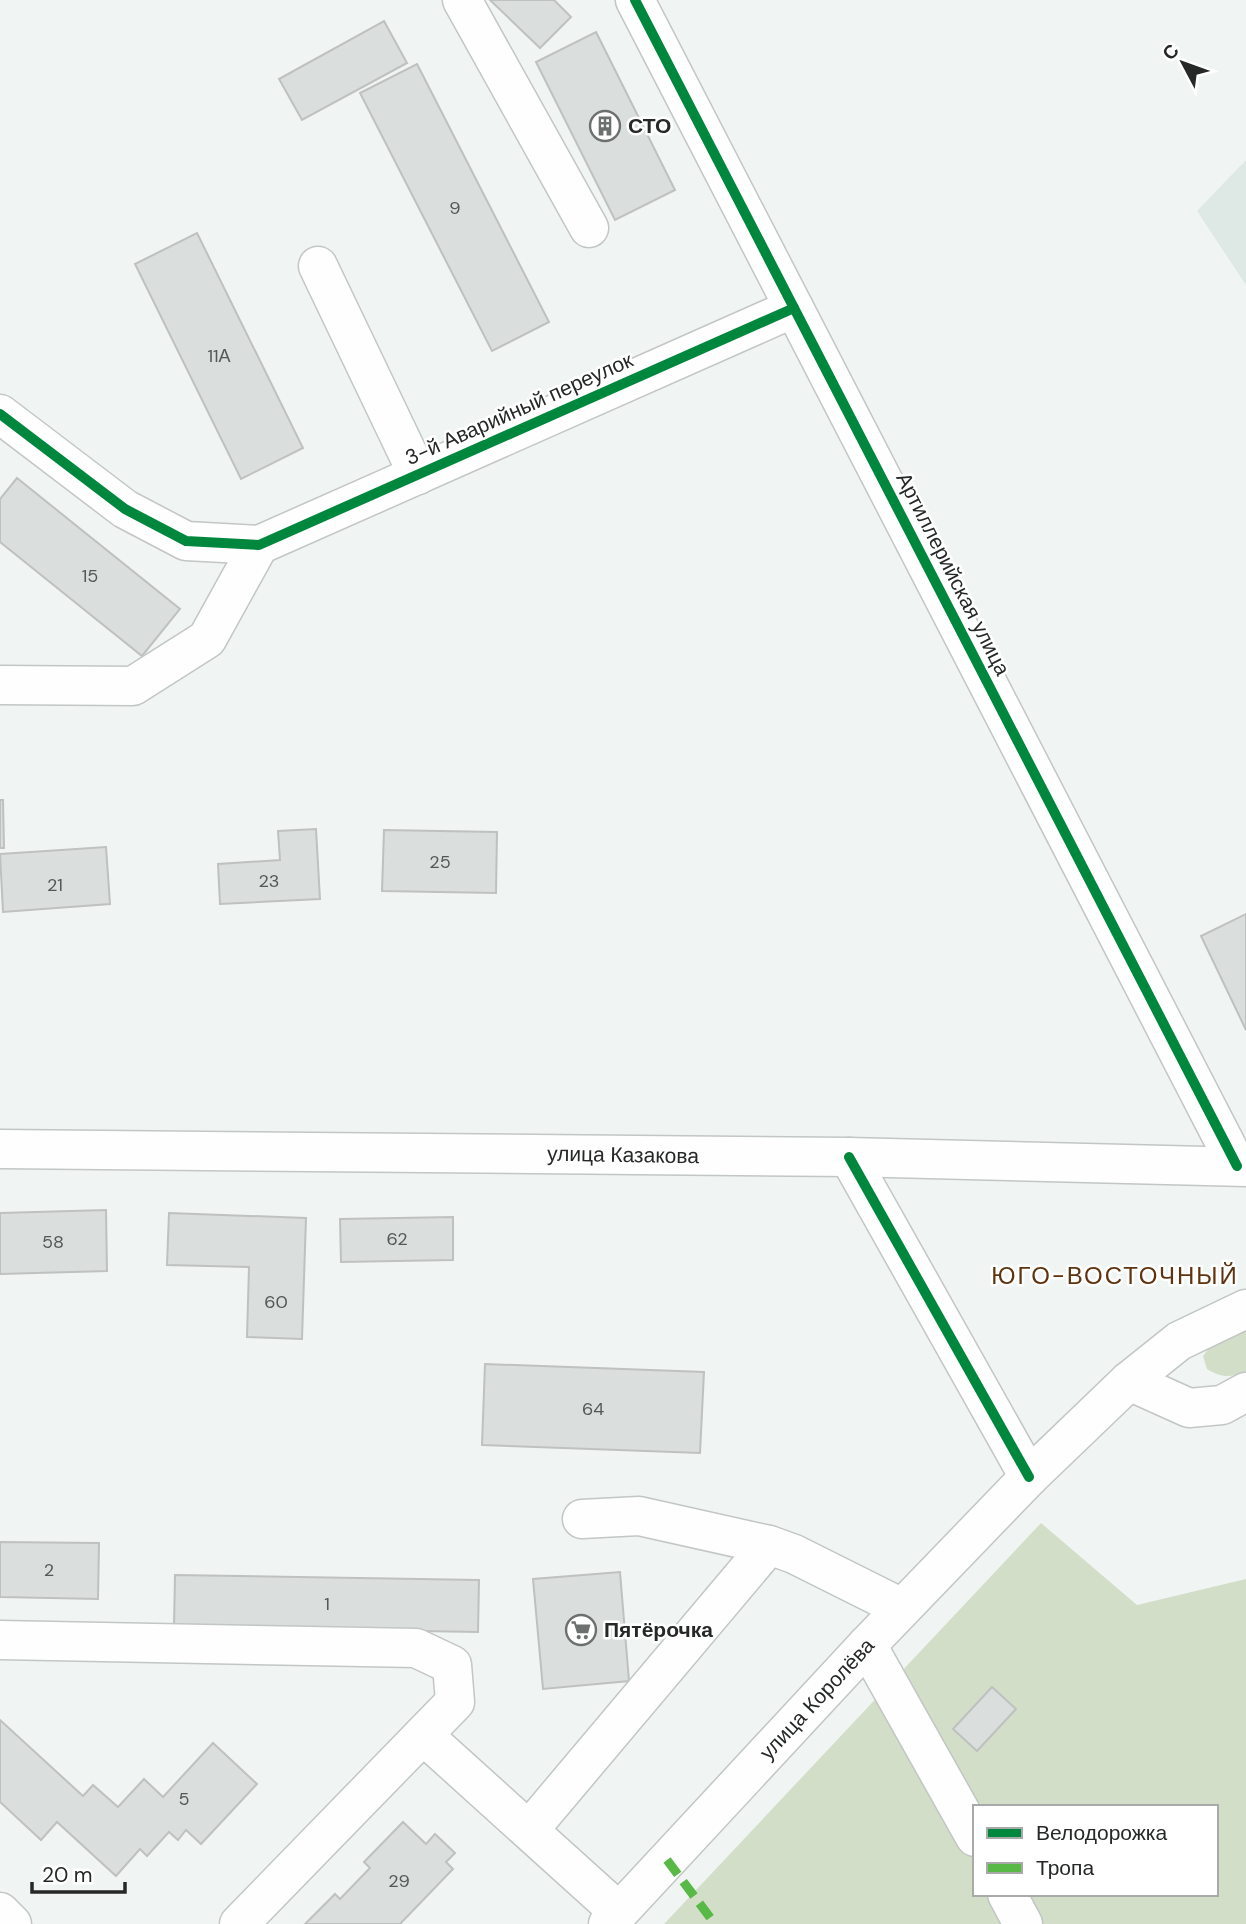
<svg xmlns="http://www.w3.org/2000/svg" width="1246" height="1924" font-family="'DM Sans',sans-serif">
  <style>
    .built { fill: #dee9e5 }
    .green { fill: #d3dec8; fill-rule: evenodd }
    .building { fill: #dadedc; stroke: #bec1bf; stroke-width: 2 }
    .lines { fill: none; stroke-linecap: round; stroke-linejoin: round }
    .minor-casing { stroke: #c2c6c4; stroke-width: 41 }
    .major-casing { stroke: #c2c6c4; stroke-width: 41 }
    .highway-casing { stroke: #c2c6c4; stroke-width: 41 }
    .minor { stroke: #fdfefd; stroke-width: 38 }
    .major { stroke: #fdfefd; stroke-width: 38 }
    .highway { stroke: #fdfefd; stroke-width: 38 }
    .quiet { stroke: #58b947; stroke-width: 9; stroke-dasharray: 18 9; stroke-linecap: butt }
    .cycleway-casing { stroke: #fff; stroke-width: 15 }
    .cycleway { stroke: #00873e; stroke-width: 10 }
    .labels { text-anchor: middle; stroke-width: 5; stroke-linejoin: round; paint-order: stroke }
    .number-label { font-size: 18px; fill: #545856 }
    .poi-label { font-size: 21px; font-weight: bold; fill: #252827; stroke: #fff; text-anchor: start }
    .street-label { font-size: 21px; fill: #252827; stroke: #fff }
    .quarter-label { font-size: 24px; letter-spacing: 2px; fill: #5f330e; stroke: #fff }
  </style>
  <rect width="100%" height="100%" fill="#f0f5f3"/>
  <polygon class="built" points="1246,160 1246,285 1197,211"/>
  <g class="green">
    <path d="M1246,1327V1371C1231,1378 1221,1378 1207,1369L1203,1356L1212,1344Z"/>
    <path d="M1041,1523L1137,1605L1246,1579V1924H664ZM975,1807H1216V1894H975Z"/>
  </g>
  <g class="building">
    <polygon points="490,0 554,0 571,17 540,48"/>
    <polygon points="384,21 407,63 302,120 279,79"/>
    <polygon points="596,32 675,190 615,220 536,62"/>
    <polygon points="417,64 549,322 492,351 360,93"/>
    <polygon points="197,233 303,448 241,479 135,264"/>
    <polygon points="17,478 180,609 142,656 0,542 0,499"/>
    <polygon points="0,800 3,800 4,848 0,848"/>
    <polygon points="316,829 320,899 220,904 218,864 280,860 278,831"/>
    <polygon points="384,830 497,832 496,893 382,891"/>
    <polygon points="106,847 110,904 3,912 0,854"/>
    <polygon points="1246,914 1246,1030 1201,936"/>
    <polygon points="106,1210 107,1271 0,1274 0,1213"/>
    <polygon points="169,1213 306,1218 302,1339 247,1337 249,1267 167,1265"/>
    <polygon points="453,1217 453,1260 341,1262 340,1219"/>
    <polygon points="485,1364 704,1372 700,1453 482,1445"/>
    <polygon points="0,1542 99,1543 98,1599 0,1597"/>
    <polygon points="620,1572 629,1681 543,1689 533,1579"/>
    <polygon points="175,1575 479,1580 478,1632 174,1627"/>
    <polygon points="992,1687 1016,1709 977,1751 953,1729"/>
    <polygon points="0,1720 83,1796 93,1785 118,1807 144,1779 163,1797 213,1743 257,1784 201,1844 186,1830 178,1840 169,1832 147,1856 140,1849 116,1876 57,1822 41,1840 0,1802"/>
    <polygon points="403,1822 426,1844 435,1834 455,1853 446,1862 453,1869 400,1924 305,1924 335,1894 340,1899 370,1868 364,1862"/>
  </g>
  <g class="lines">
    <g class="minor-casing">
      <g id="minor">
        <polyline points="462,0 589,228"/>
        <polyline points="635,0 1237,1166"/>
        <polyline points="318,266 418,475"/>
        <polyline points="0,414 125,509 186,541 259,545 794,308"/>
        <polyline points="0,685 133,686 207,639 259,545"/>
        <polyline points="849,1157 1029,1477"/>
        <polyline points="1129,1381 1189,1408 1222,1405 1246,1392"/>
        <polyline points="582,1519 639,1516 769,1545"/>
        <polyline points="0,1640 416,1648 452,1665 455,1702 239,1924"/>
        <polyline points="867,1645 975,1837"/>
        <polyline points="423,1735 619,1912"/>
        <polyline points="529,1830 769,1545 794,1554 902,1608"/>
        <polyline points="1007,1894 1023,1924"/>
        <polyline points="0,1912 12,1924"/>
      </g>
    </g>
    <g class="major-casing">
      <polyline id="major" points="0,1149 849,1157 1246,1167"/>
    </g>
    <g class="highway-casing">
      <polyline id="highway" points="608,1924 867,1645 1029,1477 1129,1381 1179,1341 1246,1309"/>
    </g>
    <use href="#minor" class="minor"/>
    <use href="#major" class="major"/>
    <use href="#highway" class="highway"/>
    <polyline class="quiet" points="667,1860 715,1924"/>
    <g class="cycleway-casing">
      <g id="cycleway">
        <polyline points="635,0 1237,1166"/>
        <polyline points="0,414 125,509 186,541 259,545 794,308"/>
        <polyline points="849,1157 1029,1477"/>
      </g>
    </g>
    <use href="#cycleway" class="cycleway"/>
  </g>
  <defs>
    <g id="building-ring" transform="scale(1.575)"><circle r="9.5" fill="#fff" stroke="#6c706e" stroke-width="1.5"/><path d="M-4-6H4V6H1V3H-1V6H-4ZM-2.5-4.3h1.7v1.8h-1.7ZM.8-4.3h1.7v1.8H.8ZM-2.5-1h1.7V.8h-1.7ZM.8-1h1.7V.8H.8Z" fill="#6c706e"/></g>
    <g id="supermarket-ring" transform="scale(1.575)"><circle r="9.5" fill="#fff" stroke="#6c706e" stroke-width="1.5"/><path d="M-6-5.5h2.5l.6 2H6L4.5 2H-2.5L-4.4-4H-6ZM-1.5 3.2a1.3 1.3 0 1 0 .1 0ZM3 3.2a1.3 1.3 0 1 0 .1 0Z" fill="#6c706e"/></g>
  </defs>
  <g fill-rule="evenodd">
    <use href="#building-ring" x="605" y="126"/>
    <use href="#supermarket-ring" x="581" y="1630"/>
  </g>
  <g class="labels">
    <g class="number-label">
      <text x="455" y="214">9</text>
      <text x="219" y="362">11А</text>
      <text x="90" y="582">15</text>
      <text x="440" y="868">25</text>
      <text x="269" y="887">23</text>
      <text x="55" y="891">21</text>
      <text x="397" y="1245">62</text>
      <text x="53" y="1248">58</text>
      <text x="276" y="1308">60</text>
      <text x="593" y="1415">64</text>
      <text x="49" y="1576">2</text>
      <text x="327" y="1610">1</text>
      <text x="184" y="1805">5</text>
      <text x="399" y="1887">29</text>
    </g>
    <g class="poi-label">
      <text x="628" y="133">СТО</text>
      <text x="604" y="1637">Пятёрочка</text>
    </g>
    <g class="street-label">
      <text transform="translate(519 409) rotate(-24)" y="7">3-й Аварийный переулок</text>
      <text transform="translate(953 574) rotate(63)" y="7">Артиллерийская улица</text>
      <text transform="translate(623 1155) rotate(1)" y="7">улица Казакова</text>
      <text transform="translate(817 1699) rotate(-47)" y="7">улица Королёва</text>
    </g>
    <g class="quarter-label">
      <text x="1115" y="1284">ЮГО-ВОСТОЧНЫЙ</text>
    </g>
  </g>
  <rect x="973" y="1805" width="245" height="91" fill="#ffffff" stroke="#a8a9a9" stroke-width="2"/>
  <rect x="987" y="1828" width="35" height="10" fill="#00873e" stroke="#a8a9a9" stroke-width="2"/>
  <text x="1036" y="1840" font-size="21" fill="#252827">Велодорожка</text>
  <rect x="987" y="1863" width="35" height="10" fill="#58b947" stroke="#a8a9a9" stroke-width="2"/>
  <text x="1036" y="1875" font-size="21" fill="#252827">Тропа</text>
  <g transform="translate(1183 63) rotate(311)" stroke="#ffffff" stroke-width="5" paint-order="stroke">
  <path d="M0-5L12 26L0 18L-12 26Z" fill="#252827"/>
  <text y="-10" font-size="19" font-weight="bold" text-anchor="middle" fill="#252827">С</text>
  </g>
  <path d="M32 1882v10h93v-10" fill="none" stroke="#252827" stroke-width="3.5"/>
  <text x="42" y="1882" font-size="21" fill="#252827" stroke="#ffffff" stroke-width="5" paint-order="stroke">20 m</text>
</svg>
